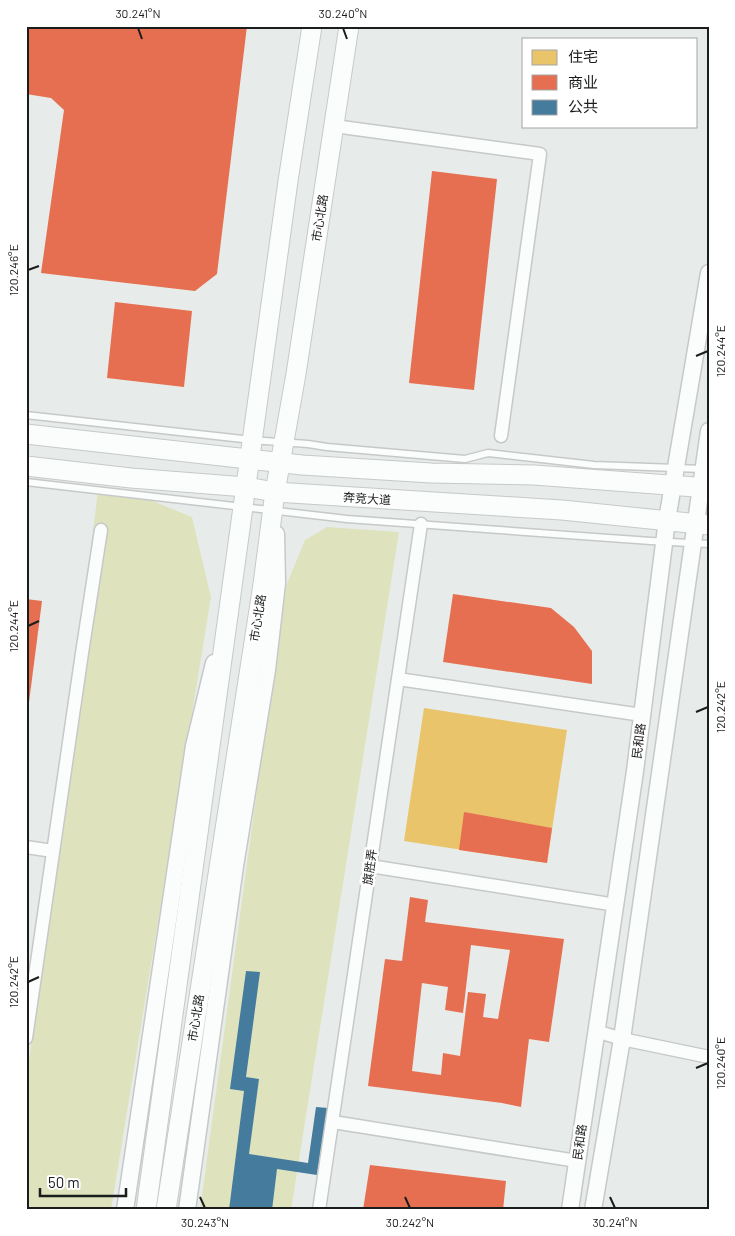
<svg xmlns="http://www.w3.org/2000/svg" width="735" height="1236" font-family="Barlow,'Noto Sans SC',sans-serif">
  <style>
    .green { fill: #dee3be }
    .homes { fill: #e9c46a }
    .shops { fill: #e76f51; fill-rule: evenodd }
    .public { fill: #457b9d }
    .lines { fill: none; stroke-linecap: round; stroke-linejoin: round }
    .lane-casing { stroke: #c6c9c8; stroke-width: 9 }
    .street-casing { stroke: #c6c9c8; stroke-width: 15 }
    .secondary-casing { stroke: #c6c9c8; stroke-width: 19 }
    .primary-casing { stroke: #c6c9c8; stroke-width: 21 }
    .lane { stroke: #fbfcfc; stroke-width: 6 }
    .street { stroke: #fbfcfc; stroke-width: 12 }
    .secondary { stroke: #fbfcfc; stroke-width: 16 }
    .primary { stroke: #fbfcfc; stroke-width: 19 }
    .ticks { fill: none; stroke: #1a1d1c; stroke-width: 2 }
    .labels { text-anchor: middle; stroke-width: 5; stroke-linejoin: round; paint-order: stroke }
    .street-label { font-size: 12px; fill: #1a1d1c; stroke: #fff }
    .neatline { fill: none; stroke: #1a1d1c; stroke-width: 2 }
    .ticks-label { font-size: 12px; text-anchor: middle; fill: #1a1d1c }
  </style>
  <rect width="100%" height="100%" fill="#e7ecea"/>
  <g class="green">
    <polygon points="98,490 128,491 192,517 211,597 111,1210 26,1210 26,1086"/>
    <polygon points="327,527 399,532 291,1210 200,1210 284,591 305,540"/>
  </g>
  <polygon class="homes" points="424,708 567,730 547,863 404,841"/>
  <g class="shops">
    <polygon points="26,26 247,26 217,274 195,291 41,273 64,110 51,98 26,94"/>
    <polygon points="432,171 497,179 474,390 409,383"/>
    <polygon points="115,302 192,311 184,387 107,378"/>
    <polygon points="453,594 551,608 574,627 592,651 592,684 443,662"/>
    <polygon points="26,599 42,601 27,718 26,718"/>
    <polygon points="464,812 552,828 547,863 459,850"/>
    <path d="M410,897L428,900L425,922L564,939L549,1042L529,1039L521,1107L502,1103L368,1086L385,959L402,961ZM471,945L510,950L498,1019L483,1017L486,994L468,992L460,1056L443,1053L441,1075L412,1071L422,983L448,987L445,1010L463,1013Z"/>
    <polygon points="370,1165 506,1181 503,1210 363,1210"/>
  </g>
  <polygon class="public" points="246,971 260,972 246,1077 259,1079 249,1154 308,1163 316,1107 328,1108 317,1175 277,1169 272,1210 229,1210 244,1091 230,1089"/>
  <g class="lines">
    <g class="lane-casing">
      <g id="lane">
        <polyline points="26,415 252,440 308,444 327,447 465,459 488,453 594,465 703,469"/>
        <polyline points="26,482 347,519 651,541 709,544"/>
      </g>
    </g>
    <g class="street-casing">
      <g id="street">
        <polyline points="334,126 540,154 501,436"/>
        <polyline points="398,679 642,715"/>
        <polyline points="26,847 53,851"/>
        <polyline points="370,866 616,905"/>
        <polyline points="596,1031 622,1039 709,1057"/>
        <polyline points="26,1038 82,653 101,530"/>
        <polyline points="333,1122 577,1161"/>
        <polyline points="319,1210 421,524"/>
      </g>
    </g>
    <g class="secondary-casing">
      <g id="secondary">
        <polyline points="125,1210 194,746 214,663"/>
        <polyline points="187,1210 235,866 267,670 277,583 276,534"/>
        <polyline points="570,1210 635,771 667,520 709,273"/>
        <polyline points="593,1210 622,1039 709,431"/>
      </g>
    </g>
    <g class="primary-casing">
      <g id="primary">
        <polyline points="26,434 302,465 431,473 534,475 709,488"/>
        <polyline points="26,466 131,478 246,487 275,492 562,510 709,525"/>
        <polyline points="146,1210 288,181 312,26"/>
        <polyline points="166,1210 263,584 275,492 296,374 349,26"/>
      </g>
    </g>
    <use href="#lane" class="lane"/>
    <use href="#street" class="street"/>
    <use href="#secondary" class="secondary"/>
    <use href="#primary" class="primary"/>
  </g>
  <path class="ticks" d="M138,28L142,39M343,28L347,39M28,270L39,266M696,356L708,351M28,626L39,621M696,712L708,707M28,982L39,977M696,1068L708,1063M200,1197L205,1208M405,1197L410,1208M610,1197L615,1208"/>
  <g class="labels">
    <g class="street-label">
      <text transform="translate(320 218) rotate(-81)" y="4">市心北路</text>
      <text transform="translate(367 499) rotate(4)" y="4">奔竞大道</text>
      <text transform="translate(258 618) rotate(-81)" y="4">市心北路</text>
      <text transform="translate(639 741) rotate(-83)" y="4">民和路</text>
      <text transform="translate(370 867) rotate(-82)" y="4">旗胜弄</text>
      <text transform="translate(196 1018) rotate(-81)" y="4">市心北路</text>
      <text transform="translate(580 1142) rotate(-82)" y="4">民和路</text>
    </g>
  </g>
  <rect width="735" height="1236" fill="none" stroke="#ffffff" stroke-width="55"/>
  <rect x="522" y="38" width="175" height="90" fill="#ffffff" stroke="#a3a5a4"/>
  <rect x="532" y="50" width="25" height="15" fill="#e9c46a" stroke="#a3a5a4"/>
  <text x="568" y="62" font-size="15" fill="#1a1d1c">住宅</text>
  <rect x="532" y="75" width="25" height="15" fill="#e76f51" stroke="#a3a5a4"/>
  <text x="568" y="88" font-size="15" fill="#1a1d1c">商业</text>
  <rect x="532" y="100" width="25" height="15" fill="#457b9d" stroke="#a3a5a4"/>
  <text x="568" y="112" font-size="15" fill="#1a1d1c">公共</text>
  <path d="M40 1188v8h86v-8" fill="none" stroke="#1a1d1c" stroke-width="2.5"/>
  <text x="48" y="1188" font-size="15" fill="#1a1d1c" stroke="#ffffff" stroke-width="4" paint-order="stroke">50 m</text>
  <rect x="28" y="28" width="680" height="1180" class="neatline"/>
  <g class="ticks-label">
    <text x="138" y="18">30.241°N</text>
    <text x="343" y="18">30.240°N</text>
    <text transform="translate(14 270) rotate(-90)" y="4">120.246°E</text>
    <text transform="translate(721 351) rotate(-90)" y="4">120.244°E</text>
    <text transform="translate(14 626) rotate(-90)" y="4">120.244°E</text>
    <text transform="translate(721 707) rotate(-90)" y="4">120.242°E</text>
    <text transform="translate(14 982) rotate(-90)" y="4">120.242°E</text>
    <text transform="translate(721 1063) rotate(-90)" y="4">120.240°E</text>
    <text x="205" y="1227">30.243°N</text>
    <text x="410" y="1227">30.242°N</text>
    <text x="615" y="1227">30.241°N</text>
  </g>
</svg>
